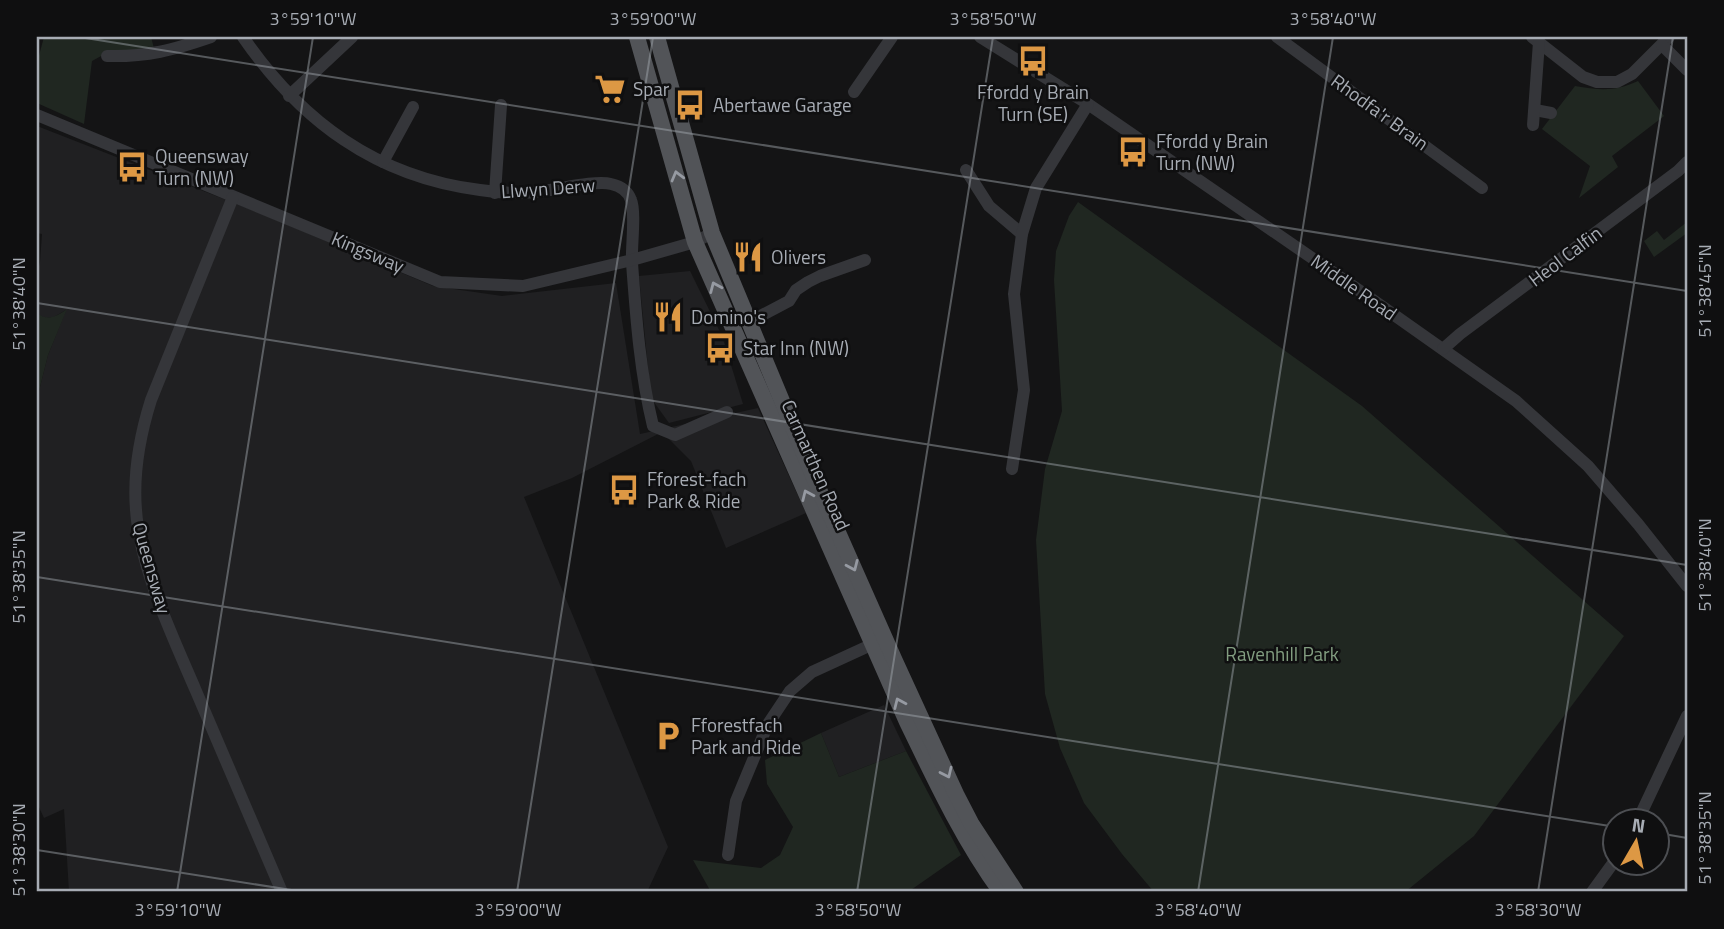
<svg xmlns="http://www.w3.org/2000/svg" width="1724" height="929" font-family="'Titillium Web',sans-serif">
  <style>
    .built { fill: #202022 }
    .green { fill: #202721 }
    .lines { fill: none; stroke-linecap: round; stroke-linejoin: round }
    .minor { stroke: #35363a; stroke-width: 12 }
    .major { stroke: #525458; stroke-width: 16 }
    .oneway { stroke: #969aa2 }
    .ticks { fill: none; stroke: #a7acb4; stroke-width: 2; stroke-opacity: 0.45 }
    .labels { text-anchor: middle; stroke-width: 5; stroke-linejoin: round; paint-order: stroke }
    .poi-label { font-size: 19px; fill: #a7acb4; stroke: #0f0f10; text-anchor: start }
    .street-label { font-size: 19px; fill: #a7acb4; stroke: #0f0f10 }
    .park-label { font-size: 19px; fill: #829d80; stroke: #0f0f10 }
    .neatline { fill: none; stroke: #a7acb4; stroke-width: 2.5 }
    .ticks-label { font-size: 18px; text-anchor: middle; fill: #a7acb4 }
  </style>
  <rect width="100%" height="100%" fill="#141415"/>
  <g class="built">
    <polygon points="37,126 252,210 433,286 502,296 616,283 640,434 758,408 806,513 726,548 691,461 662,432 572,478 524,497 668,847 647,892 69,892 64,809 44,818 37,803 37,399 48,355 66,310 54,317 47,318 39,316 37,313 37,274 40,262 42,234 37,233"/>
    <polygon points="690,271 722,336 743,404 669,423 651,398 639,276"/>
    <polygon points="884,705 906,751 839,777 821,733"/>
  </g>
  <g class="green">
    <polygon points="44,37 151,37 155,52 103,55 92,61 84,124 37,103 37,63"/>
    <path d="M1638,81L1664,116L1612,156L1618,167L1579,198L1590,166L1542,129L1575,86C1599,90 1615,92 1638,81Z"/>
    <polygon points="1078,202 1362,406 1624,636 1474,836 1405,892 1154,892 1122,854 1084,803 1060,748 1045,694 1036,540 1045,469 1062,411 1054,280 1056,251 1069,216"/>
    <polygon points="1687,222 1687,233 1654,257 1644,241 1657,231 1664,240"/>
    <path d="M67,309L48,355L37,399V313C48,322 57,316 67,309Z"/>
    <polygon points="821,733 839,777 906,751 961,855 908,892 711,892 693,860 761,868 780,855 793,827 767,784 765,760"/>
  </g>
  <g class="lines">
    <g class="minor">
      <path d="M243,37C301,121 376,177 480,190C500,193 523,194 543,191C560,189 596,180 611,184C620,186 628,191 631,200C636,213 631,247 632,263C636,317 640,373 653,426L675,435L727,412"/>
      <polyline points="980,37 1088,104 1363,293 1516,401 1588,466 1638,524 1687,586"/>
      <polyline points="1277,37 1482,188"/>
      <polyline points="1532,37 1583,77 1597,82 1617,82 1632,74 1669,37"/>
      <polyline points="1662,45 1687,70"/>
      <path d="M107,56C148,57 173,50 211,37"/>
      <polyline points="854,92 892,37"/>
      <polyline points="289,96 352,37"/>
      <polyline points="1535,110 1551,113"/>
      <polyline points="37,115 440,282 523,286 632,260 695,242 712,233"/>
      <polyline points="1533,125 1539,42"/>
      <polyline points="383,162 413,107"/>
      <polyline points="966,170 989,206 1022,234"/>
      <polyline points="495,193 501,105"/>
      <path d="M233,197L151,400C140,435 133,473 136,510C140,569 173,637 196,691C225,758 253,825 282,892"/>
      <polyline points="749,322 789,301 796,290 808,282 820,276 865,260"/>
      <polyline points="1443,349 1460,334 1678,171 1687,162"/>
      <polyline points="1012,469 1024,390 1014,294 1022,234 1036,188 1088,104"/>
      <polyline points="1638,820 1687,716"/>
      <polyline points="728,855 736,801 768,724 790,691 812,672 873,644"/>
      <polyline points="1592,892 1616,859"/>
    </g>
    <g class="major">
      <path d="M637,37L695,242L907,722C935,780 963,840 1001,892"/>
      <polyline points="657,37 712,233 817,485 895,661 957,796 971,823 1016,892"/>
    </g>
  </g>
  <defs><path id="oneway-chevron" d="M-2-3.5L2.5 0L-2 3.5" fill="none" stroke-width="1.6" stroke-linecap="round" stroke-linejoin="round" transform="scale(1.75)"/></defs>
  <g class="oneway">
    <use href="#oneway-chevron" transform="translate(677 176) rotate(-105)"/>
    <use href="#oneway-chevron" transform="translate(715 287) rotate(-113)"/>
    <use href="#oneway-chevron" transform="translate(807 495) rotate(-114)"/>
    <use href="#oneway-chevron" transform="translate(853 566) rotate(66)"/>
    <use href="#oneway-chevron" transform="translate(899 703) rotate(-114)"/>
    <use href="#oneway-chevron" transform="translate(947 773) rotate(65)"/>
  </g>
  <path class="ticks" d="M79,37L1687,291M37,303L1687,565M37,577L1616,827M1658,833L1687,838M37,850L304,892M177,892L313,37M517,892L653,37M857,892L993,37M1198,892L1333,37M1538,892L1673,37"/>
  <defs>
    <g id="bus-bare" transform="scale(2.415)"><path d="M-5-6H5V4H4V6H2V4H-2V6H-4V4H-5ZM-3.5-4V0h7V-4ZM-3.5 1.2v1.5H-2V1.2ZM2 1.2v1.5H3.5V1.2Z" fill="#dd9844" stroke="#0f0f10" stroke-width="2.5" paint-order="stroke"/></g>
    <g id="supermarket-bare" transform="scale(2.415)"><path d="M-6-5.5h2.5l.6 2H6L4.5 2H-2.5L-4.4-4H-6ZM-1.5 3.2a1.3 1.3 0 1 0 .1 0ZM3 3.2a1.3 1.3 0 1 0 .1 0Z" fill="#dd9844" stroke="#0f0f10" stroke-width="2.5" paint-order="stroke"/></g>
    <g id="restaurant-bare" transform="scale(2.415)"><path d="M-5-6h1v4h1v-4h1v4h1v-4h1v5L-1.5 .5V6h-2V.5L-5-1ZM5-6V6H3V1.5H1.5Q1.5-4 5-6Z" fill="#dd9844" stroke="#0f0f10" stroke-width="2.5" paint-order="stroke"/></g>
    <g id="parking-bare" transform="scale(2.415)"><path d="M-3.5-5.5H1a3.5 3.5 0 0 1 0 7H-1V5.5H-3.5ZM-1-3.4V-.6H.8a1.4 1.4 0 0 0 0-2.8Z" fill="#dd9844" stroke="#0f0f10" stroke-width="2.5" paint-order="stroke"/></g>
  </defs>
  <g fill-rule="evenodd">
    <use href="#bus-bare" x="1033" y="61"/>
    <use href="#supermarket-bare" x="610" y="89"/>
    <use href="#bus-bare" x="690" y="105"/>
    <use href="#bus-bare" x="1133" y="152"/>
    <use href="#bus-bare" x="132" y="167"/>
    <use href="#restaurant-bare" x="748" y="257"/>
    <use href="#restaurant-bare" x="668" y="317"/>
    <use href="#bus-bare" x="720" y="348"/>
    <use href="#bus-bare" x="624" y="490"/>
    <use href="#parking-bare" x="668" y="736"/>
  </g>
  <g class="labels">
    <g class="poi-label">
      <text x="633" y="96">Spar</text>
      <text x="1033" y="99" text-anchor="middle">Ffordd y Brain<tspan x="1033" dy="22">Turn (SE)</tspan></text>
      <text x="713" y="112">Abertawe Garage</text>
      <text x="1156" y="148">Ffordd y Brain<tspan x="1156" dy="22">Turn (NW)</tspan></text>
      <text x="155" y="163">Queensway<tspan x="155" dy="22">Turn (NW)</tspan></text>
      <text x="771" y="264">Olivers</text>
      <text x="691" y="324">Domino's</text>
      <text x="743" y="355">Star Inn (NW)</text>
      <text x="647" y="486">Fforest-fach<tspan x="647" dy="22">Park &amp; Ride</tspan></text>
      <text x="691" y="732">Fforestfach<tspan x="691" dy="22">Park and Ride</tspan></text>
    </g>
    <g class="street-label">
      <text transform="translate(1380 112) rotate(36)" y="7">Rhodfa'r Brain</text>
      <text transform="translate(548 188) rotate(-4)" y="7">Llwyn Derw</text>
      <text transform="translate(368 252) rotate(23)" y="7">Kingsway</text>
      <text transform="translate(1565 256) rotate(-37)" y="7">Heol Calfin</text>
      <text transform="translate(1354 287) rotate(35)" y="7">Middle Road</text>
      <text transform="translate(816 465) rotate(66)" y="7">Carmarthen Road</text>
      <text transform="translate(152 568) rotate(74)" y="7">Queensway</text>
    </g>
    <g class="park-label">
      <text x="1282" y="661">Ravenhill Park</text>
    </g>
  </g>
  <rect width="1724" height="929" fill="none" stroke="#0f0f10" stroke-width="77"/>
  <g transform="translate(1636 842) rotate(9)"><circle r="33" fill="#0f0f10" stroke="#4c4e52" stroke-width="2"/>
  <path d="M0-5L12 26L0 18L-12 26Z" fill="#dd9844"/>
  <text y="-10" font-size="19" font-weight="bold" text-anchor="middle" fill="#a7acb4">N</text>
  </g>
  <rect x="38" y="38" width="1648" height="852" class="neatline"/>
  <g class="ticks-label">
    <text x="313" y="25">3°59'10"W</text>
    <text x="653" y="25">3°59'00"W</text>
    <text x="993" y="25">3°58'50"W</text>
    <text x="1333" y="25">3°58'40"W</text>
    <text transform="translate(1705 291) rotate(-90)" y="6">51°38'45"N</text>
    <text transform="translate(19 304) rotate(-90)" y="6">51°38'40"N</text>
    <text transform="translate(1705 565) rotate(-90)" y="6">51°38'40"N</text>
    <text transform="translate(19 577) rotate(-90)" y="6">51°38'35"N</text>
    <text transform="translate(1705 838) rotate(-90)" y="6">51°38'35"N</text>
    <text transform="translate(19 850) rotate(-90)" y="6">51°38'30"N</text>
    <text x="178" y="916">3°59'10"W</text>
    <text x="518" y="916">3°59'00"W</text>
    <text x="858" y="916">3°58'50"W</text>
    <text x="1198" y="916">3°58'40"W</text>
    <text x="1538" y="916">3°58'30"W</text>
  </g>
</svg>
